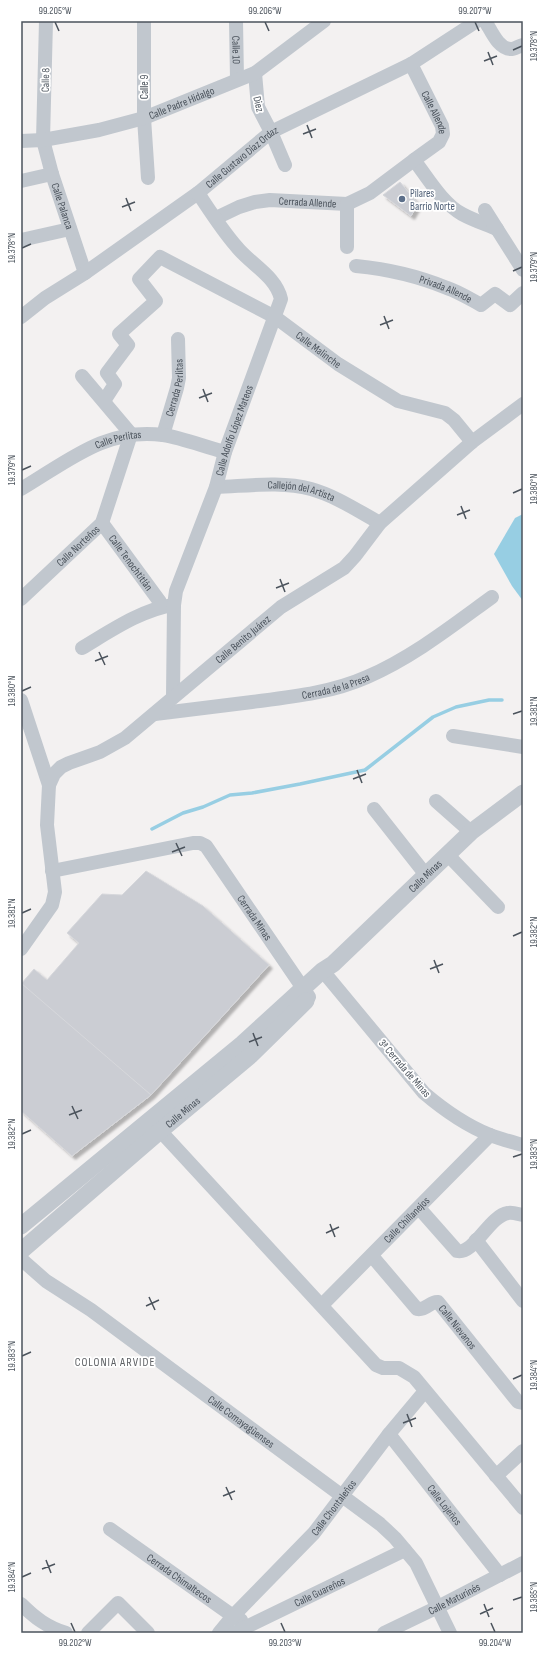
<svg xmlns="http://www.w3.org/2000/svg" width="544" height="1654" font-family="'Sofia Sans Condensed',sans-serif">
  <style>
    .water { fill: #97cee3 }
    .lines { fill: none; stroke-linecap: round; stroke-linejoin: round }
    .stream { stroke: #97cee3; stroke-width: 3.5 }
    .building { fill: #cbcdd3; stroke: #d6d7db; filter: url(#shadow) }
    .minor { stroke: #c1c7ce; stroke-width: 14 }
    .tertiary { stroke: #c1c7ce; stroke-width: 17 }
    .ticks { fill: none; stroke: #4b535c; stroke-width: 1.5 }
    .service-dot { fill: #5c6f8a; stroke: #fff; stroke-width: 1.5 }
    .labels { text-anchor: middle; stroke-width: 3.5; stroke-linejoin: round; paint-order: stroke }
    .street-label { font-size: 11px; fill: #4b535c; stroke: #fff }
    .service-label { font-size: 11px; fill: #4e5e75; stroke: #fff; text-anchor: start }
    .neighbourhood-label { font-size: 12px; letter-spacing: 1px; fill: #5e6165; stroke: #fff }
    .neatline { fill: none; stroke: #4b535c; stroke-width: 1.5 }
    .ticks-label { font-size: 10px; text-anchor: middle; fill: #4b535c }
  </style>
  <defs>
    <filter id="shadow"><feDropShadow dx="3.5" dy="3.5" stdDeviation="1" flood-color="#0004"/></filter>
  </defs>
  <rect width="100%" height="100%" fill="#f3f1f1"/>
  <polygon class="water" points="523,514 523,601 512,586 494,554 515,518"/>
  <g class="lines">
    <polyline class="stream" points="152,829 183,813 203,807 230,795 252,793 300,784 365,770 433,717 456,707 489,700 502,700"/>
  </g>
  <g class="building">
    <polygon points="400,182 418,204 411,216 383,195"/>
    <polygon points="146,871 203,906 269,965 151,1095 21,984 34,969 47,980 79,943 67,933 102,894 122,895"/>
    <polygon points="21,983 151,1095 72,1156 21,1111"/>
  </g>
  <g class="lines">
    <g class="minor">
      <path id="s1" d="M46,21L43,140L52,174L85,273"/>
      <polyline points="144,21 144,118 148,178"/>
      <path id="s2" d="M236,21L237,79"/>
      <path d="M485,21C491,30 498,49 511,49C514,49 519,46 523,45"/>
      <path id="s3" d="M411,64L442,126L443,134L439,142L414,160C428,178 442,203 462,214C473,220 485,224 497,229"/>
      <polyline points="255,73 258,107 271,132 285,165"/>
      <path id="s4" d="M21,141L43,140L99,130L144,118L255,73L324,21"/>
      <polyline points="21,181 52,174"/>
      <polyline points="485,210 523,270"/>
      <path id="s5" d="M216,218L239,207L255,202L270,200L347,204L370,193L414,160"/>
      <polyline points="21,240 70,229"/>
      <polyline points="347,247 347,204"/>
      <path id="s6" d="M356,266C387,269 418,276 447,288C459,292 470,299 481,305L495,294L510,305L523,293"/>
      <path id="s7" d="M21,317L45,298L85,273L198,193L271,132L411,64L477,21"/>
      <path id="s8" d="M104,401L115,384L107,373L128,345L119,334L156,301L139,279L160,257L275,317L338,364L398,401L445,413L454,420L472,442"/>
      <path id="s9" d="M163,435L177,388L179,378L178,339"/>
      <path id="s10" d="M216,487C247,486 281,481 311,489C336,496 358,511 380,523"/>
      <path id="s11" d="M21,489C67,462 106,427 163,435C183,438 205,447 225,452"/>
      <path id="s12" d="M102,523L160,602"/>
      <path id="s13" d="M21,599L102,523L131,434L82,376"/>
      <path d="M82,648C109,632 142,609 174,605"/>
      <path id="s14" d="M173,696L174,605L176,591L216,487L225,452L281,299C276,276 250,264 236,246C222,230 210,211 198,193"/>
      <polyline points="21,700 49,785"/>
      <path id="s15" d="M155,714C187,710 220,706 252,702C291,697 331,693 367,677C413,657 452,626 492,597"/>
      <polyline points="453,736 523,747"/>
      <polyline points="436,801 471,832"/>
      <polyline points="374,809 426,875"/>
      <polyline points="447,854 498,907"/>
      <path id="s16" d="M52,871L193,843H200L206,846L309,997"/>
      <path id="s17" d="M21,949L52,905L55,892L47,825L49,785L54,774L61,767L69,763L100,752L125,738L281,607L344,568L355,556L380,523L472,442L523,404"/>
      <path d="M327,976L424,1093C444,1110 465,1125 490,1135C500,1139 512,1142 523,1145"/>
      <polyline points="153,1123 376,1365 383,1368 399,1368 414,1377 523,1508"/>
      <path d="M419,1208L457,1251C474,1255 489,1216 508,1213C512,1212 518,1214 523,1215"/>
      <polyline points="476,1240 523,1301"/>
      <path id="s18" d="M372,1256L417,1309C426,1311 430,1301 438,1302L518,1402L523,1403"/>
      <path id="s19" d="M21,1259L46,1281L91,1310L380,1524L395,1538L416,1563L450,1633"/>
      <path id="s20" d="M322,1305L490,1135"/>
      <path id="s21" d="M389,1434L500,1575"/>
      <polyline points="496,1476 523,1451"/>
      <path id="s22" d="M110,1529L233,1616L241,1620"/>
      <path d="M21,1604C35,1618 47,1627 66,1633"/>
      <polyline points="88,1633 118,1603 148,1633"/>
      <path id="s23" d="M219,1633L233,1616L314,1533L389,1434L425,1391"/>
      <path id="s24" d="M234,1633L405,1550"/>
      <path id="s25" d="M384,1633L438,1607L523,1563"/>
    </g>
    <g class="tertiary">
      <path id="s26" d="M21,1226L242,1044L322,971L333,964L471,832L523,793"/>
      <path id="s27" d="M21,1251L160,1131L251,1055L306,1001"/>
    </g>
  </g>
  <path class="ticks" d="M55,22L59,31M265,22L269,31M475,22L479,31M513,50L522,46M488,52L493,65M484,61L497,56M307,125L312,138M303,134L316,129M126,198L131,211M122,207L135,202M22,248L31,244M513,271L522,267M384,316L389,329M380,325L393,320M203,389L208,402M199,398L212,393M22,470L31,466M513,493L522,489M461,506L466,519M457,515L470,510M280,579L285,592M276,588L289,583M99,652L105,665M95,661L108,656M22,691L31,687M513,714L522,711M357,770L362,783M353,779L366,774M176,843L182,856M172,852L185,847M22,913L31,909M513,936L522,932M434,960L439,973M430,969L443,964M253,1033L258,1046M249,1042L262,1037M72,1106L78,1119M69,1115L82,1110M22,1134L31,1130M513,1157L522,1154M330,1224L335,1237M326,1233L339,1227M149,1297L155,1310M146,1306L159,1300M22,1356L31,1352M513,1379L522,1375M407,1414L412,1427M403,1423L416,1418M226,1487L232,1500M223,1496L235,1491M46,1560L51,1573M42,1569L55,1564M22,1577L31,1573M513,1600L522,1597M484,1604L489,1617M480,1614L493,1608M71,1623L75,1632M281,1623L285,1632M491,1623L495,1632"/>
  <circle class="service-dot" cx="402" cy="199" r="4"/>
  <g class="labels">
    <g class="street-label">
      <text dy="4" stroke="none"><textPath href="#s2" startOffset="29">Calle 10</textPath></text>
      <text transform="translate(45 80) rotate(-89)" y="4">Calle 8</text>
      <text transform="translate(144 87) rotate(-90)" y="4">Calle 9</text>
      <text dy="4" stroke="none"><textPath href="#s4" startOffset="166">Calle Padre Hidalgo</textPath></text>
      <text transform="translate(259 104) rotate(76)" y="4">Diez</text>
      <text dy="4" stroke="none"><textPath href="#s3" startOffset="54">Calle Allende</textPath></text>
      <text dy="4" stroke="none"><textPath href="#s7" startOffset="273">Calle Gustavo Díaz Ordaz</textPath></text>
      <text dy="4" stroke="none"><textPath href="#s5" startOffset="95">Cerrada Allende</textPath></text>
      <text dy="4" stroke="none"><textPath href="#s1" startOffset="188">Calle Palanca</textPath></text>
      <text dy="4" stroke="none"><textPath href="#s6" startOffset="93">Privada Allende</textPath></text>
      <text dy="4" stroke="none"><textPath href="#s8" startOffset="375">Calle Malinche</textPath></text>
      <text dy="4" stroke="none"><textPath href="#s9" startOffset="49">Cerrada Perlitas</textPath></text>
      <text dy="4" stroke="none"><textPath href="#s14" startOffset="276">Calle Adolfo López Mateos</textPath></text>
      <text dy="4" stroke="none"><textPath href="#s11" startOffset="110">Calle Perlitas</textPath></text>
      <text dy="4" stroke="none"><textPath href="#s10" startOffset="86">Callejón del Artista</textPath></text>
      <text dy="4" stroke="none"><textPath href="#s13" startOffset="78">Calle Norteños</textPath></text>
      <text dy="4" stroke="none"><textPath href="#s12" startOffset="49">Calle Tenochtitlán</textPath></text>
      <text dy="4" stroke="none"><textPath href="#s17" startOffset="421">Calle Benito Juárez</textPath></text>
      <text dy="4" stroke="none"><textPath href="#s15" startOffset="183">Cerrada de la Presa</textPath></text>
      <text dy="4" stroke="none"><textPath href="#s26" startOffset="535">Calle Minas</textPath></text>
      <text dy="4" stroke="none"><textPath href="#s16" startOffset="244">Cerrada Minas</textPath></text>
      <text transform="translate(405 1068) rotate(49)" y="4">3ª Cerrada de Minas</text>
      <text dy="4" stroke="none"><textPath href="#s27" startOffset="213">Calle Minas</textPath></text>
      <text dy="4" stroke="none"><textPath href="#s20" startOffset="120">Calle Chillanejos</textPath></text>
      <text dy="4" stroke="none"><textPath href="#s18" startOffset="124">Calle Nievanos</textPath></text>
      <text dy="4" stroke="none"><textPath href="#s19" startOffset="274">Calle Comayagüenses</textPath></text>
      <text dy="4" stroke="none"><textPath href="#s21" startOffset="90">Calle Lojeños</textPath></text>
      <text dy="4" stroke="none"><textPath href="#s23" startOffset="170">Calle Chontaleños</textPath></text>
      <text dy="4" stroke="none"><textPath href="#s22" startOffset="85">Cerrada Chimaltecos</textPath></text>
      <text dy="4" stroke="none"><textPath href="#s24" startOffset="95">Calle Guareños</textPath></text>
      <text dy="4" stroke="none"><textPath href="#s25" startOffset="78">Calle Maturinés</textPath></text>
    </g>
    <g class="service-label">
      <text x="410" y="197">Pilares<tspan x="410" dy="13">Barrio Norte</tspan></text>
    </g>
    <g class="neighbourhood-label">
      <text x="115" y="1366">COLONIA ARVIDE</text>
    </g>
  </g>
  <rect width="544" height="1654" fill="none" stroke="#ffffff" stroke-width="44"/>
  <rect x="22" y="22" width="500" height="1610" class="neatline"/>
  <g class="ticks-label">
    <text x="55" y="14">99.205°W</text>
    <text x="265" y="14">99.206°W</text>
    <text x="475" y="14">99.207°W</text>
    <text transform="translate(533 46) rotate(-90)" y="4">19.378°N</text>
    <text transform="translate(11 248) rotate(-90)" y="4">19.378°N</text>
    <text transform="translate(533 267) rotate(-90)" y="4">19.379°N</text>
    <text transform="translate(11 470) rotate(-90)" y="4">19.379°N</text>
    <text transform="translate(533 489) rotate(-90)" y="4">19.380°N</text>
    <text transform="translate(11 691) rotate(-90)" y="4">19.380°N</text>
    <text transform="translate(533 711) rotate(-90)" y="4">19.381°N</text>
    <text transform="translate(11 913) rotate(-90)" y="4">19.381°N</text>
    <text transform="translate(533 932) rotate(-90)" y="4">19.382°N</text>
    <text transform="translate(11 1134) rotate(-90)" y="4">19.382°N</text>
    <text transform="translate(533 1154) rotate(-90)" y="4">19.383°N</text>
    <text transform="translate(11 1356) rotate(-90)" y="4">19.383°N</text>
    <text transform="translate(533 1375) rotate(-90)" y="4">19.384°N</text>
    <text transform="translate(11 1577) rotate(-90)" y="4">19.384°N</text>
    <text transform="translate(533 1597) rotate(-90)" y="4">19.385°N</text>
    <text x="75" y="1646">99.202°W</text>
    <text x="285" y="1646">99.203°W</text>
    <text x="495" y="1646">99.204°W</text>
  </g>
</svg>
